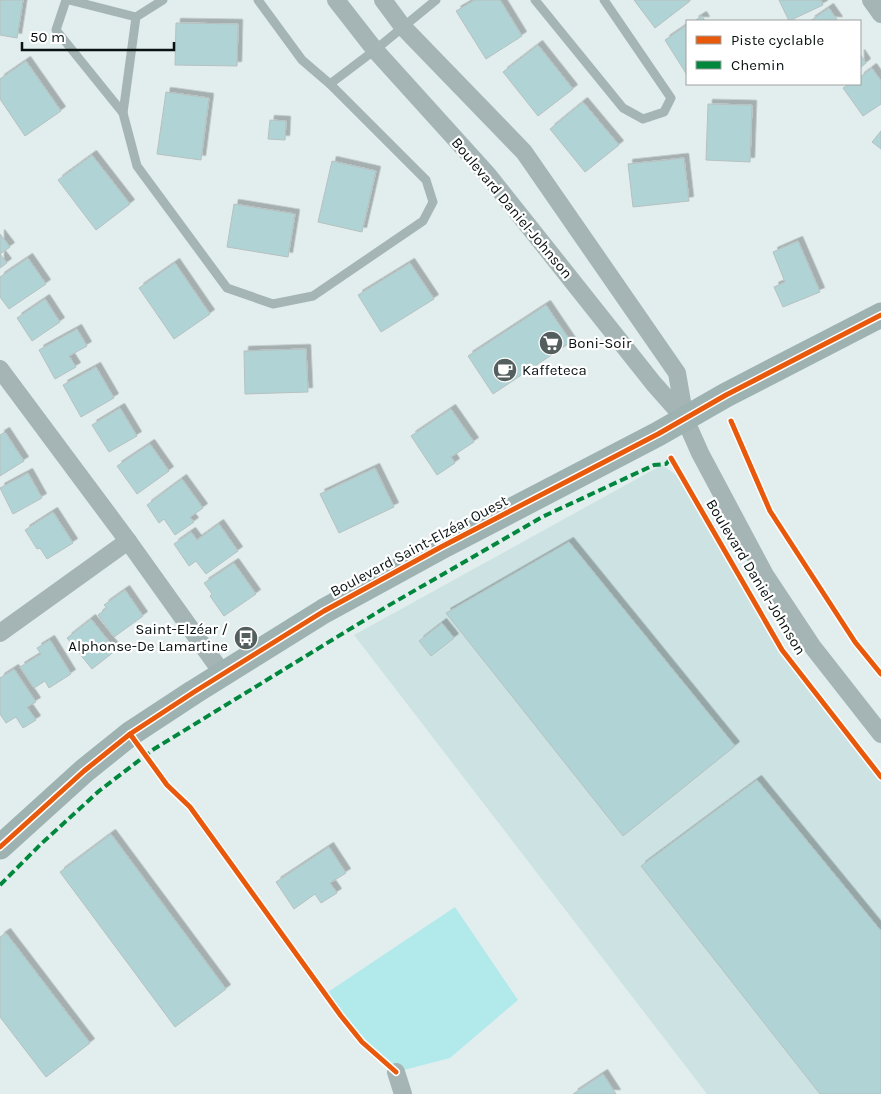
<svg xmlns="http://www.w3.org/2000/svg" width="881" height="1094" font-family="Karla,sans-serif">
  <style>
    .built { fill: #cce2e3 }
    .green { fill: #b2e9ea }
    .building { fill: #b0d4d5; stroke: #b7c0c0; filter: url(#shadow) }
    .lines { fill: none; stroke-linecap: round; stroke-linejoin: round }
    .lane { stroke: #a5b5b5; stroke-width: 9 }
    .street { stroke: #a5b5b5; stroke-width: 18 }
    .secondary { stroke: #9eb2b2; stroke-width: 25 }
    .quiet { stroke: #00873e; stroke-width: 4; stroke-dasharray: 8 4; stroke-linecap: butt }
    .cycleway-casing { stroke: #fff; stroke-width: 8 }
    .cycleway { stroke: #e8590c; stroke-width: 5 }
    .labels { text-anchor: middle; stroke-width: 4.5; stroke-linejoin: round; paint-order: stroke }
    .street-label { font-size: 15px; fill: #091111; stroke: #fff }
    .poi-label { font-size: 15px; fill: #091111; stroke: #fff; text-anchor: start }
  </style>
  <defs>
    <filter id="shadow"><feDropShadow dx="4.5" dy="-4.5" stdDeviation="0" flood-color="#0004"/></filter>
  </defs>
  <rect width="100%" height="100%" fill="#e2eeee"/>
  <polygon class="built" points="662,465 686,482 724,558 772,634 881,772 881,1094 707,1094 354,635"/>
  <polygon class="green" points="455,907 518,1000 450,1058 396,1072 362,1042 325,994"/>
  <g class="building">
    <polygon points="0,0 23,0 17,38 0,35"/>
    <polygon points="475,0 500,0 522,36 486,59 456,11"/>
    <polygon points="634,0 689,0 690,1 655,28"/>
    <polygon points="779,0 821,0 823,5 789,21"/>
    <polygon points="829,8 838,21 810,21"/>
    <polygon points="702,16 705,21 694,21"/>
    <polygon points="176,23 238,24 237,66 175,65"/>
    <polygon points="687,25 687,75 665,40"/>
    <polygon points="538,45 573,89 538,116 503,72"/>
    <polygon points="860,54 866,63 860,68"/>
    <polygon points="26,61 61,111 25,136 0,99 0,79"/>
    <polygon points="872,68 881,81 881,104 863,116 843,88 849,84 860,84 860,77"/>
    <polygon points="166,92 209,98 201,160 157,154"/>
    <polygon points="583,102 619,145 585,172 550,129"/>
    <polygon points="708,104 752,105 750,162 706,160"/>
    <polygon points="270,120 286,121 285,140 268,139"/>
    <polygon points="881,131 881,149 872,142"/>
    <polygon points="92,155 130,204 96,230 58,180"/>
    <polygon points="684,158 689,201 633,207 628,164"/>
    <polygon points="332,161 376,171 362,232 318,222"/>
    <polygon points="234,204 295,214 288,257 227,247"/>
    <polygon points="0,234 10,247 0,254 7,263 0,268"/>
    <polygon points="798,241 820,292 783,307 774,287 785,282 773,252"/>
    <polygon points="28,258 46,284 9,309 0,297 0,277"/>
    <polygon points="175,263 210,314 174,339 139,288"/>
    <polygon points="410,263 434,299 381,332 358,295"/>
    <polygon points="45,299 60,322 32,341 17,318"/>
    <polygon points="546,305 571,342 493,394 468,356"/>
    <polygon points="77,329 87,346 69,356 76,367 55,379 39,350"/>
    <polygon points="306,349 308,392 245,394 244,351"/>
    <polygon points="96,367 114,398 81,417 63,385"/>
    <polygon points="120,408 137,436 109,452 92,425"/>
    <polygon points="451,409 474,442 451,457 455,463 437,475 411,436"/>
    <polygon points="5,432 24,461 0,476 0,435"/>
    <polygon points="150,444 169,471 137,494 117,466"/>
    <polygon points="375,468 394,507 339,533 320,494"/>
    <polygon points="28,473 42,498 13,514 0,488"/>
    <polygon points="182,479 203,508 190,517 194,522 175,535 164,519 159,523 147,505"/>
    <polygon points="53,512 73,543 47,559 40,548 37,549 25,530"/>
    <polygon points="219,524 238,551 206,574 196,561 189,566 174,544 191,532 197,540"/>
    <polygon points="569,542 735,746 623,836 446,613"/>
    <polygon points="234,563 256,594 224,616 210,596 212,594 204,583"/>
    <polygon points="125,590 143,616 114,637 98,615 107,608 104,605"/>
    <polygon points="91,619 116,650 92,669 67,638"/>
    <polygon points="442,623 454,638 431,656 419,641"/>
    <polygon points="50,640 71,674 49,688 45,681 34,688 20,667 41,654 37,648"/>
    <polygon points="14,669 36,702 27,707 36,720 23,728 16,717 6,723 0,714 0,678"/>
    <polygon points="757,780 881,931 881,1094 820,1094 641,866"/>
    <polygon points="111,834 226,989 175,1027 60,872"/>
    <polygon points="329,847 346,873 330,883 337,893 321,903 315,894 294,909 276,882"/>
    <polygon points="6,933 90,1043 46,1077 0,1017 0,937"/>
    <polygon points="603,1074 616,1094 573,1094"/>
  </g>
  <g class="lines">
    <g class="lane">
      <polyline points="66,0 56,30 123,113"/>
      <polyline points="69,0 136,17"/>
      <polyline points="163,0 136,17 123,113 137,166 227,288 273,304 313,296 423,221 433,202 426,180 330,84 302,60 258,0"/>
      <polyline points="535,0 623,108 643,119 664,112 671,98 604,0"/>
      <polyline points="330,84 375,50 436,0"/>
    </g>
    <g class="street">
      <polyline points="336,0 375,50 488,175 654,384 685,419 700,453 765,575 812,646 881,734"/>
      <polyline points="383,0 403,27 524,152 677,373 685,419"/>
      <polyline points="871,0 881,14"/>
      <polyline points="0,369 128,541 223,674"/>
      <polyline points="0,633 128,541"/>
      <polyline points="396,1072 403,1094"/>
    </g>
    <polyline class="secondary" points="0,847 84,771 130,734 194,692 324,611 441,547 658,434 726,395 881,315"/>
    <polyline class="quiet" points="0,885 41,844 99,791 154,749 386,607 542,517 654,465 666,464 671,458"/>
    <g class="cycleway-casing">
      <g id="cycleway">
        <polyline points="731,421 770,511 855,642 881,674"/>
        <polyline points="671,458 782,650 881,777"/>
        <polyline points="130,734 167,785 190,807 341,1016 362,1042 396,1072"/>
        <polyline points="0,847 84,771 130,734 194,692 324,611 441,547 658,434 726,395 881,315"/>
      </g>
    </g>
    <use href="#cycleway" class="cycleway"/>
  </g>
  <defs>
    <g id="supermarket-disc" transform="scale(1.25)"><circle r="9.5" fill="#555e5e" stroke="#fff"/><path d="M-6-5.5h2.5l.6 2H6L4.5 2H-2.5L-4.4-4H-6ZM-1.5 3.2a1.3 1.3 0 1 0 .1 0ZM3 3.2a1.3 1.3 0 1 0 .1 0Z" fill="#fff"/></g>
    <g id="cafe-disc" transform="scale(1.25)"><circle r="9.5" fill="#555e5e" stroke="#fff"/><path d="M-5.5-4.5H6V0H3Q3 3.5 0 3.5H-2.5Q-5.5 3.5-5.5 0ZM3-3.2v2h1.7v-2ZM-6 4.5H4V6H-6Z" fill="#fff"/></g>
    <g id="bus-disc" transform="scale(1.25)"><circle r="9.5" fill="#555e5e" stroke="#fff"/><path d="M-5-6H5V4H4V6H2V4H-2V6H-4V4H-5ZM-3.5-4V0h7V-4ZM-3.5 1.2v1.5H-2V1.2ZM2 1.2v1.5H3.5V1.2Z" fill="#fff"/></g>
  </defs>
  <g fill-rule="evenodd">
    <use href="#supermarket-disc" x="551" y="343"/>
    <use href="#cafe-disc" x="505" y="370"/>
    <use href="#bus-disc" x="246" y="638"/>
  </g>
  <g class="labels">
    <g class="street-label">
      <text transform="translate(512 208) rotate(50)" y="5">Boulevard Daniel-Johnson</text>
      <text transform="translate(419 546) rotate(-28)" y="5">Boulevard Saint-Elzéar Ouest</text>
      <text transform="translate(756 577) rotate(59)" y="5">Boulevard Daniel-Johnson</text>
    </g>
    <g class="poi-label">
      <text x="568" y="348">Boni-Soir</text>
      <text x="522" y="375">Kaffeteca</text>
      <text x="228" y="634" text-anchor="end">Saint-Elzéar /<tspan x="228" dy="17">Alphonse-De Lamartine</tspan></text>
    </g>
  </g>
  <rect x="686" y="20" width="175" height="65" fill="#ffffff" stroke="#9da0a0"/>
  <rect x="696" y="36" width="25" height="8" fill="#e8590c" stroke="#9da0a0"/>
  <text x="731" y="45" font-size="15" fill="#091111">Piste cyclable</text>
  <rect x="696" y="61" width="25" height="8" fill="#00873e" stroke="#9da0a0"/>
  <text x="731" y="70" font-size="15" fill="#091111">Chemin</text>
  <path d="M22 42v8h152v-8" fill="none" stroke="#091111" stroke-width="2.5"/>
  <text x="30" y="42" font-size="15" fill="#091111" stroke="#ffffff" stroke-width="4" paint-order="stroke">50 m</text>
</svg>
